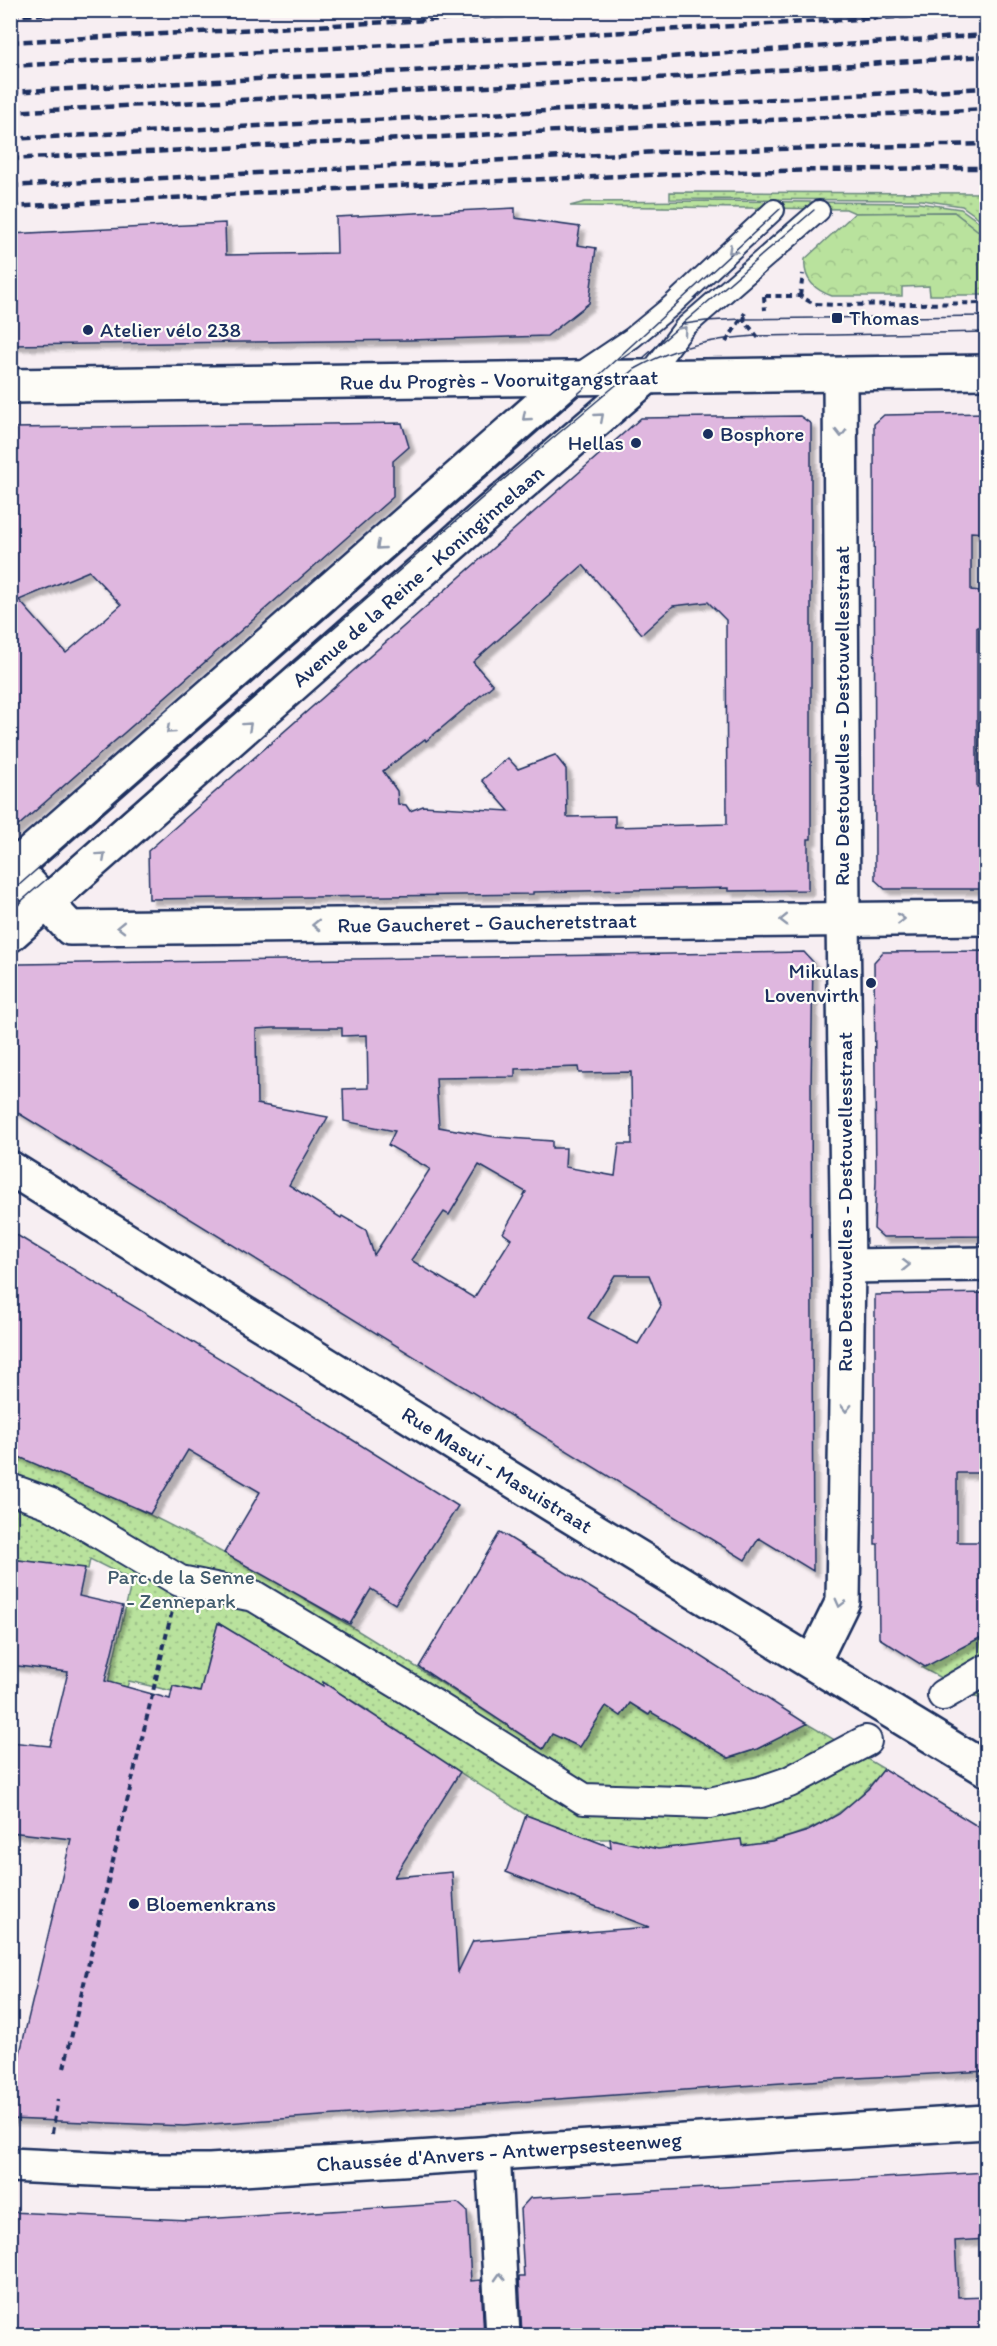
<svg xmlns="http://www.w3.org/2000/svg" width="997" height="2346" font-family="Itim,sans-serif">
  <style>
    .green { fill: url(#green-dots); stroke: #6a887e; stroke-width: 1.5 }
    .forest { fill: url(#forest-crowns); stroke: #6a887e; stroke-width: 1.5 }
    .building { fill: #dfb7df; stroke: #1b2f5e; stroke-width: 1.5; fill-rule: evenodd; filter: url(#shadow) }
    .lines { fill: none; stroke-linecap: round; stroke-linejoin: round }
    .service-casing { stroke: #1b2f5e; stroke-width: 24 }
    .pedestrian-casing { stroke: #1b2f5e; stroke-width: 34 }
    .minor-casing { stroke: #1b2f5e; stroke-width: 38 }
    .path { stroke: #1b2f5e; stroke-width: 4; stroke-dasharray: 6 4.5; stroke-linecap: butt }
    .service { stroke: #fdfcf7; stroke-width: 20 }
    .pedestrian { stroke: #fdfcf7; stroke-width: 30 }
    .minor { stroke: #fdfcf7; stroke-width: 33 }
    .tram { stroke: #1b2f5e; stroke-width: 1.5 }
    .rail { stroke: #1b2f5e; stroke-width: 4.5; stroke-dasharray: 9 4.5; stroke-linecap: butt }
    .oneway { stroke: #8c96aa }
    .poi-dot { fill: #1b2f5e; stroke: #fdfcf7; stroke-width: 2 }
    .labels { text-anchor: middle; stroke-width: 4.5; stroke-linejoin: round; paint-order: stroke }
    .poi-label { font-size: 21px; fill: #1b2f5e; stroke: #fdfcf7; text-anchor: start }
    .street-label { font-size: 21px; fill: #1b2f5e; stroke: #fdfcf7 }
    .park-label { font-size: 21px; fill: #425c6e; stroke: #fdfcf7 }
  </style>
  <defs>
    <pattern id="green-dots" width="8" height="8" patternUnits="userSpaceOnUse" patternTransform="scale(1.5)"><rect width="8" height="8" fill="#b9e29d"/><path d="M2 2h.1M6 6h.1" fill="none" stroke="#9ec28a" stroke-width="1.8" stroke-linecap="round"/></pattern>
    <pattern id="forest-crowns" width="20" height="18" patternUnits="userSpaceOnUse" patternTransform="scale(1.5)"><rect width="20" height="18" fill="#b9e29d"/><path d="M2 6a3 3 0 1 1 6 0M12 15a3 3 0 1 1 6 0" fill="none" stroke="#9ec28a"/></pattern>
    <filter id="shadow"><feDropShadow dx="5.5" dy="5.5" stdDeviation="1.5" flood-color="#0004"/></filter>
  </defs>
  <rect width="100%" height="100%" fill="#f7eef2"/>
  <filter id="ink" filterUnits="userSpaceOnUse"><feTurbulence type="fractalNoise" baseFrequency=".0167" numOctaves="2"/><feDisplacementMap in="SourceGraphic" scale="12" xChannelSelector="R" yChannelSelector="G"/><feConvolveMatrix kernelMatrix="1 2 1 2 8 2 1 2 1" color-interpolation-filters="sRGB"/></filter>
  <g filter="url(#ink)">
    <g class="green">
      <polygon points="670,192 986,193 986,223 962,206 922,200 670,199"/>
      <polygon points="709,201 919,203 961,209 986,227 986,237 954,212 855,213 846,209 570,206 585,202"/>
      <path d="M10,1453C200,1527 373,1637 543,1749L553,1731L579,1747L606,1706L621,1716L630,1703L648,1715L651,1711L705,1744L735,1742L727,1759L757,1749L806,1723L884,1769C845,1818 804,1839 742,1846L741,1839L658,1849L610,1839H588L526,1815L368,1713L369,1711L323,1683V1686L218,1623L200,1692L173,1686L172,1691L129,1681L127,1687L108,1683L132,1580L90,1559L88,1569L11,1559Z"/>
      <polygon points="986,1632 986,1702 922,1668"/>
    </g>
    <path class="forest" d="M954,212L986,237V295H930L929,286L902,287V296H832C814,290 803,278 805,259L855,213Z"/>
    <g class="building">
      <polygon points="515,208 515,218 580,227 577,245 596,248 589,303 547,336 410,340 10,345 10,234 225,223 226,255 337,253 336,217"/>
      <polygon points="987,413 987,533 971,532 971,590 980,591 980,627 977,627 977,787 987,787 987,889 885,889 875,880 874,424 884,415"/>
      <path d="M800,416L811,424V839H808V890L728,891V888L533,892V894L149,899L148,851L641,418ZM583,565L642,634L673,606L708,602L726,620L727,824L615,827V816L567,817L566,769L555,755L518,769L508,758L482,780L509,811L423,806L410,811L406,805L398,804L397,791L383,771L425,739L426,741L493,685L473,662Z"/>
      <path d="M402,423L409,447L393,461V497L10,833V428ZM89,571L121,605L66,653L19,600Z"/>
      <polygon points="987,951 987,1236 883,1237 874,1229 876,1181 874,962 883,952"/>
      <path d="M804,952L813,962L811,1088L813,1571L759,1538L745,1560L10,1108V972L20,964ZM274,1028H342V1036L367,1035L368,1088L343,1089L344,1121L395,1131L388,1145L430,1169L374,1255L366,1230L342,1216L341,1218L289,1185L328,1117L257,1104L256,1029ZM578,1067L579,1073L631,1072L632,1144H619L615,1176L565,1167L566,1148H552V1141L496,1137L439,1127L436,1078L515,1077V1069ZM479,1165L526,1192L503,1233L511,1239L474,1298L411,1260L444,1212L449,1215ZM615,1275H649L661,1306L638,1344L588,1318Z"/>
      <polygon points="10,1231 308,1412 458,1506 395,1604 371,1589 350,1624 224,1553 260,1492 188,1450 150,1514 10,1453"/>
      <polygon points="987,1293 987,1473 957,1473 957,1542 987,1542 987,1634 925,1667 879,1638 878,1544 875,1544 875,1295"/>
      <polygon points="500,1532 690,1649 807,1724 757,1749 729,1758 651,1712 649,1715 630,1703 621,1716 606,1706 580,1747 552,1734 543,1749 419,1667"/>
      <polygon points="10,1559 85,1568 79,1596 123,1606 105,1681 170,1699 173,1686 200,1692 218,1623 323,1686 323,1682 460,1772 394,1877 452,1872 458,1972 473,1941 649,1927 506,1872 526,1815 611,1847 610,1839 658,1849 741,1839 742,1846 772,1842 808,1831 839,1814 868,1789 884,1769 987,1832 987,2071 838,2079 184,2126 10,2119 10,2095 71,1839 10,1832 10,1742 50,1746 68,1672 10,1665"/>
      <polygon points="987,2172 987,2239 955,2241 958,2297 987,2296 987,2336 522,2336 519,2277 524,2277 520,2209 530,2198"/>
      <polygon points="458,2203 467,2211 471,2281 481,2280 484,2336 10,2336 10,2212 188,2220"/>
    </g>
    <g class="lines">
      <g class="service-casing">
        <g id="service">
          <polyline points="577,375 632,338 671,306 774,210"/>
          <polyline points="647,377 684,328 819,211"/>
        </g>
      </g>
      <g class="pedestrian-casing">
        <g id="pedestrian">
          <polyline points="10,1489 49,1503 180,1581 254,1596 418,1695 584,1799 710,1803 760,1792 789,1782 866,1741"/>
          <polyline points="943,1695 986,1670"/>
        </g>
      </g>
      <g class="minor-casing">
        <g id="minor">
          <polyline points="10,386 986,372"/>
          <polyline points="14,868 70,928 986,918"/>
          <polyline points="10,871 570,379"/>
          <polyline points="10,935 489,512 647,377"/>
          <polyline points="10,1168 556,1507 986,1769"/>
          <polyline points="848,1266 986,1264"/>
          <polyline points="813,1662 843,1601 848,1266 843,920 840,375"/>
          <polyline points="493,2152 503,2336"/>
          <polyline points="10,2165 135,2171 210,2171 986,2122"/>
        </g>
      </g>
      <g class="path">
        <polyline points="764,296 765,310"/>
        <polyline points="765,296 800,296 814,304 836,305 986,303"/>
        <polyline points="800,296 803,274"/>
        <polyline points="745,316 744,320 761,341"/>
        <polyline points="726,342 745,313"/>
        <polyline points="64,2068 172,1611"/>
        <polyline points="52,2133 58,2099"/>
      </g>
      <use href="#service" class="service"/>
      <use href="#pedestrian" class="pedestrian"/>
      <use href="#minor" class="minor"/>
      <g class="tram">
        <polyline points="684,324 706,321 742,319 986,316"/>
        <polyline points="643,358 814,210"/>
        <polyline points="10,893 596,378 780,209"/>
        <path d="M10,911L497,485L635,369C702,331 761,336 835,335C886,334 936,333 986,332"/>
      </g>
      <g class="rail">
        <polyline points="10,16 114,10"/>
        <polyline points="10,42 618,10"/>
        <polyline points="10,66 986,12"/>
        <polyline points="10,92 655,58 986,35"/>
        <polyline points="10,112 676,77 986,56"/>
        <polyline points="10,139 986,88"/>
        <polyline points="10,159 986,109"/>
        <polyline points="10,186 658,152 986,144"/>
        <path d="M10,207C336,189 661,169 986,168"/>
      </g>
    </g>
    <defs><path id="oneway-chevron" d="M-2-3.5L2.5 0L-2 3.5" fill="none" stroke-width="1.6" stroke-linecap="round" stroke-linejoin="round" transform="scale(1.5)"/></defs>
    <g class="oneway">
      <use href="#oneway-chevron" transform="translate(732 250) rotate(137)"/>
      <use href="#oneway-chevron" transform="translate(683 330) rotate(-49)"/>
      <use href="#oneway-chevron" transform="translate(526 417) rotate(139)"/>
      <use href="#oneway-chevron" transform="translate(600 417) rotate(-41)"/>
      <use href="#oneway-chevron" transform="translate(841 433) rotate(90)"/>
      <use href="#oneway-chevron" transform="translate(380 546) rotate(139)"/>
      <use href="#oneway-chevron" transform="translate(248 726) rotate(-42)"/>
      <use href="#oneway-chevron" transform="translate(170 730) rotate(139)"/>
      <use href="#oneway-chevron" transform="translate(102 856) rotate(-42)"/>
      <use href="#oneway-chevron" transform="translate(901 919) rotate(-1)"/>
      <use href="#oneway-chevron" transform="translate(784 920) rotate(179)"/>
      <use href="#oneway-chevron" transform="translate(316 925) rotate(179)"/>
      <use href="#oneway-chevron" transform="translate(121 927) rotate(179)"/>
      <use href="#oneway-chevron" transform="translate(906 1265) rotate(-1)"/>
      <use href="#oneway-chevron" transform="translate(846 1408) rotate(91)"/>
      <use href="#oneway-chevron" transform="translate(840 1603) rotate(104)"/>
      <use href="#oneway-chevron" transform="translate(500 2277) rotate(-93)"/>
    </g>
  </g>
  <g class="poi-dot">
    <rect x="831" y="312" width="12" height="12" rx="3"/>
    <circle cx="88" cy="330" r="6"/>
    <circle cx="708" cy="434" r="6"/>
    <circle cx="636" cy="443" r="6"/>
    <circle cx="871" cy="983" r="6"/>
    <circle cx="134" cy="1904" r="6"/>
  </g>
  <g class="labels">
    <g class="poi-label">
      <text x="849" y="325">Thomas</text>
      <text x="100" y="337">Atelier vélo 238</text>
      <text x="720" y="441">Bosphore</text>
      <text x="624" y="450" text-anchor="end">Hellas</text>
      <text x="859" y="978" text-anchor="end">Mikulas<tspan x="859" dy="24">Lovenvirth</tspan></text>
      <text x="146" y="1911">Bloemenkrans</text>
    </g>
    <g class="street-label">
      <text transform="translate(499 380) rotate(-1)" y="7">Rue du Progrès - Vooruitgangstraat</text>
      <text transform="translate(418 576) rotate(-41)" y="7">Avenue de la Reine - Koninginnelaan</text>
      <text transform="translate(842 716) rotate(-90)" y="7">Rue Destouvelles - Destouvellesstraat</text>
      <text transform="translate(487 923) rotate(-1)" y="7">Rue Gaucheret - Gaucheretstraat</text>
      <text transform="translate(845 1202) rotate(-90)" y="7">Rue Destouvelles - Destouvellesstraat</text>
      <text transform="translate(497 1470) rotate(32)" y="7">Rue Masui - Masuistraat</text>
      <text transform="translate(499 2152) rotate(-4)" y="7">Chaussée d'Anvers - Antwerpsesteenweg</text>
    </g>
    <g class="park-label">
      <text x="181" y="1584">Parc de la Senne<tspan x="181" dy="24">- Zennepark</tspan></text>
    </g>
  </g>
  <rect width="997" height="2346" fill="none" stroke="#fdfcf7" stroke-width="36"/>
  <rect x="18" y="18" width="961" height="2310" fill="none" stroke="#1b2f5e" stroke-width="2" filter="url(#ink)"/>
</svg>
